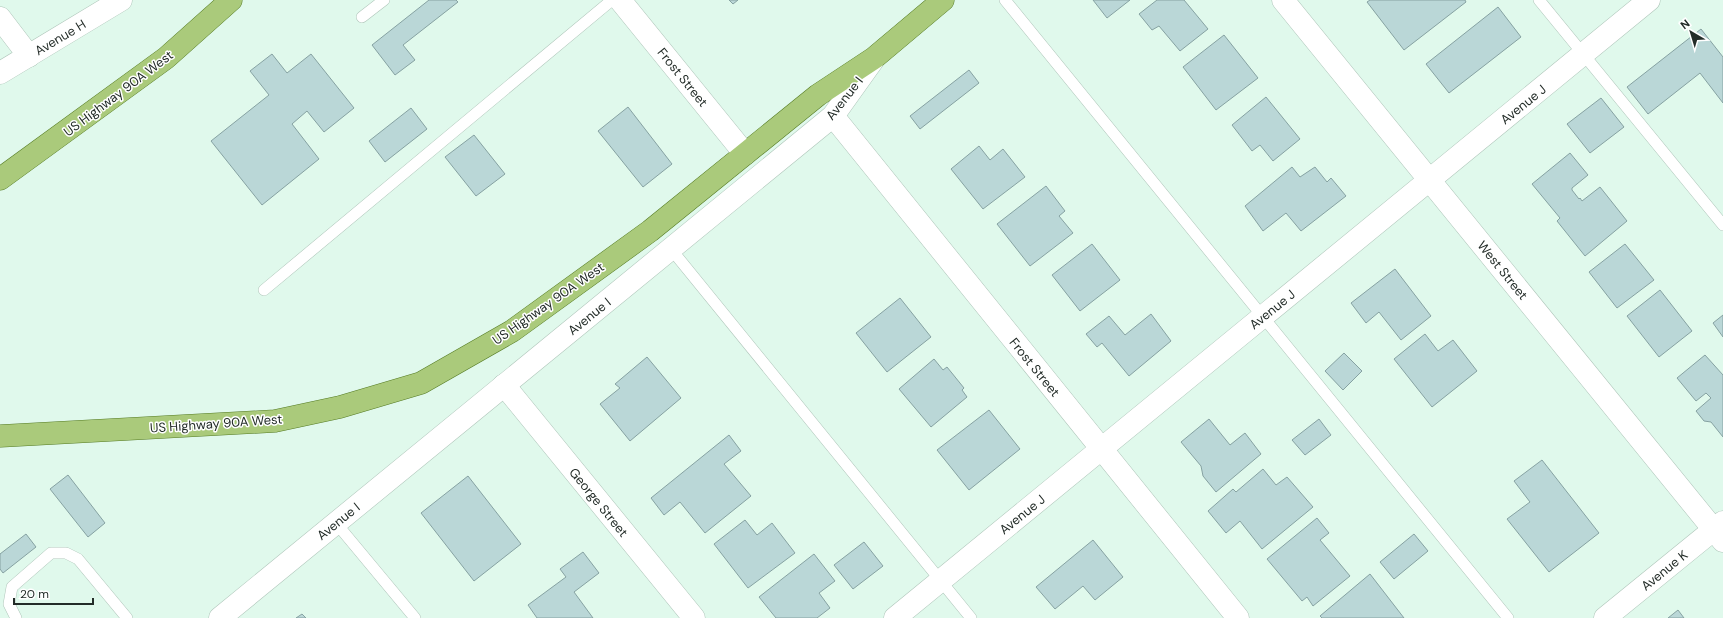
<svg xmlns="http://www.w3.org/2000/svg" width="1723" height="618" font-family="'DM Sans',sans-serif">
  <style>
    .building { fill: #bad7d7; stroke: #86a2a2 }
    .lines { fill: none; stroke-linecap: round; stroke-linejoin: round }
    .lane-casing { stroke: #aec5b9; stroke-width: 12 }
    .street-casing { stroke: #aec5b9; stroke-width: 23 }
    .secondary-casing { stroke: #aec5b9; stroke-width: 23 }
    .primary-casing { stroke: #567c25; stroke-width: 23 }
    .lane { stroke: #fff; stroke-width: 11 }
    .street { stroke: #fff; stroke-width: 22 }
    .secondary { stroke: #fff; stroke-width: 22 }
    .primary { stroke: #aaca7b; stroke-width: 22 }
    .labels { text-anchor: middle; stroke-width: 3; stroke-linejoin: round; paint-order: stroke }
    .street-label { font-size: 13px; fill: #232c28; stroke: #fff }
  </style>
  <rect width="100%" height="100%" fill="#e0f9ec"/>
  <g class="building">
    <polygon points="429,0 456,0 458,2 403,45 415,60 395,75 372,45"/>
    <polygon points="729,0 738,0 733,4"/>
    <polygon points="1093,0 1130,0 1107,18"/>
    <polygon points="1157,0 1184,0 1208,29 1180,51 1159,26 1152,30 1139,14"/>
    <polygon points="1370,0 1465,0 1466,2 1404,50 1367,2"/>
    <polygon points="1498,7 1521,37 1449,93 1426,64"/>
    <polygon points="1701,29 1723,57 1723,103 1700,73 1648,114 1627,87"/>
    <polygon points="1224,35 1258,78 1216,110 1183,67"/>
    <polygon points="272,54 287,73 311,54 354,108 324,132 307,111 292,124 319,159 262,205 211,141 269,95 250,71"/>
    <polygon points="969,70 979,83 920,129 910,116"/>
    <polygon points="1266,97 1300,139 1273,161 1260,145 1252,151 1232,125"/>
    <polygon points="1601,98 1624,127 1590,153 1567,124"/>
    <polygon points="628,107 672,164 643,187 598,131"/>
    <polygon points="411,108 427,129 385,162 369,141"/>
    <polygon points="474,135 505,174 476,196 445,157"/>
    <polygon points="979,146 990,160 1003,149 1025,177 983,209 951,169"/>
    <polygon points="1570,153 1588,175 1572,188 1572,190 1579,199 1580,198 1582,201 1600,187 1627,221 1585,256 1557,221 1560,218 1532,184"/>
    <polygon points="1292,167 1300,177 1315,167 1327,182 1331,178 1346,196 1301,231 1286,213 1263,231 1245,206"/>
    <polygon points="1046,186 1065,211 1059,216 1073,233 1030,266 997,224"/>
    <polygon points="1092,244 1120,280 1080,311 1052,275"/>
    <polygon points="1625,244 1654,280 1617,308 1589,272"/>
    <polygon points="1395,269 1431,316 1401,340 1379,312 1366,323 1351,303"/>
    <polygon points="1660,290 1692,331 1659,357 1627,316"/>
    <polygon points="900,298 931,337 887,372 856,333"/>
    <polygon points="1151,314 1171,341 1129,376 1102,343 1097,347 1086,334 1109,316 1125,335"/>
    <polygon points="1723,315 1723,337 1713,323"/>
    <polygon points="1425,334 1438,351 1453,340 1477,371 1432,407 1394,359"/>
    <polygon points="1344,353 1362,371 1343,390 1325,371"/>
    <polygon points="1705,355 1723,375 1723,437 1711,422 1704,421 1696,411 1711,398 1706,393 1696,401 1677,378"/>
    <polygon points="647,357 681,398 630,441 600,404 620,388 615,384"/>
    <polygon points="934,359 943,370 947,367 964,388 962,390 967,397 931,427 899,389"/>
    <polygon points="989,410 1020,449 969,490 937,450"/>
    <polygon points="1209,419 1230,445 1245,433 1261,454 1216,492 1203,476 1201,466 1181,442"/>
    <polygon points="1319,419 1331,435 1305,455 1292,440"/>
    <polygon points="729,435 741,451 724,464 751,496 705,533 680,502 664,515 651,498"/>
    <polygon points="1542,460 1599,533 1549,572 1507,519 1530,502 1514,481"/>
    <polygon points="1263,469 1276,485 1287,477 1313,507 1262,549 1240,521 1226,533 1208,511 1233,489 1236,492"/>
    <polygon points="68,475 105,523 88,537 50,489"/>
    <polygon points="468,476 521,544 474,581 421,513"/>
    <polygon points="1317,518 1329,533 1320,540 1350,576 1313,606 1307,597 1302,601 1267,559"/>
    <polygon points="745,520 757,535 772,523 795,553 748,588 714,544"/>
    <polygon points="26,534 36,547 3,573 0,569 0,554"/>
    <polygon points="1414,534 1428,551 1394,579 1380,562"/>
    <polygon points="1093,540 1123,577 1095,600 1083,586 1055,609 1036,587"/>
    <polygon points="864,542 883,566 853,589 834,565"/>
    <polygon points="583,552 599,573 574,592 593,618 537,618 528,605 566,577 560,569"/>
    <polygon points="814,554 835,581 819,593 830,608 817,618 776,618 759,597"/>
    <polygon points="1370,574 1404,618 1322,618 1320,616"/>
    <polygon points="1678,610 1684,618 1668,618"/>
    <polygon points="302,614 306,618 296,618"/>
  </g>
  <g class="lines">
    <g class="lane-casing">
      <g id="lane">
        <polyline points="1005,0 1508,618"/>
        <polyline points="1539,0 1723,225"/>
        <polyline points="362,17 384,0"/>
        <polyline points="671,249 971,618"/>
        <polyline points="264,290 612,0"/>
        <polyline points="336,523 415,618"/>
        <polyline points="16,618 9,604 12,587 51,553 66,553 78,559 127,618"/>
      </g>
    </g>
    <g class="street-casing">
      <g id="street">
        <polyline points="1283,0 1723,541"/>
        <polyline points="0,18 29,56"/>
        <polyline points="833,116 1238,618"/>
        <polyline points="504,385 694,618"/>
        <polyline points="895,618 1649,0"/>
        <polyline points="1605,618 1723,522"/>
      </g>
    </g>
    <g class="secondary-casing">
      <g id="secondary">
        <polyline points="620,0 745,154"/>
        <polyline points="0,73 121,0"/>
        <polyline points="220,618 833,116 873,60"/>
      </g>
    </g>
    <g class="primary-casing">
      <g id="primary">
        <polyline points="0,179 166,58 231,0"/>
        <polyline points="0,436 275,421 340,407 421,383 512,331 650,231 818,95 874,58 943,0"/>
      </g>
    </g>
    <use href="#lane" class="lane"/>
    <use href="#street" class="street"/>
    <use href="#secondary" class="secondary"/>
    <use href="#primary" class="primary"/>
  </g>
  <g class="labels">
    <g class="street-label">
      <text transform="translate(60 37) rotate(-31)" y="5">Avenue H</text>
      <text transform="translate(683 77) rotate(51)" y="5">Frost Street</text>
      <text transform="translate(118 93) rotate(-37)" y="5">US Highway 90A West</text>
      <text transform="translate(844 98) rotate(-52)" y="5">Avenue I</text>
      <text transform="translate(1523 104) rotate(-39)" y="5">Avenue J</text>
      <text transform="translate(1503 270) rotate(51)" y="5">West Street</text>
      <text transform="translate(548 303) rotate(-35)" y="5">US Highway 90A West</text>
      <text transform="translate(1272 309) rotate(-39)" y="5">Avenue J</text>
      <text transform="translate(589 316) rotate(-39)" y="5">Avenue I</text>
      <text transform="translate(1035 367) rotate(51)" y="5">Frost Street</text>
      <text transform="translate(216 423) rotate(-4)" y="5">US Highway 90A West</text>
      <text transform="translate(599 502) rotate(51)" y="5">George Street</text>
      <text transform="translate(1022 514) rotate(-39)" y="5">Avenue J</text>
      <text transform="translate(338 521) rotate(-39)" y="5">Avenue I</text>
      <text transform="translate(1664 570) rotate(-39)" y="5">Avenue K</text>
    </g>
  </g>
  <g transform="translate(1691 32) rotate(322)" stroke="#ffffff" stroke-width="3" paint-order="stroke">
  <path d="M0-3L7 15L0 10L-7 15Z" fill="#232c28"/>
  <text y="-6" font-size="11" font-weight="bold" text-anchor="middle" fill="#232c28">N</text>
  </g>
  <path d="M14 598v6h79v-6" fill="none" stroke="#232c28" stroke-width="2"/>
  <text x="20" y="598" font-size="12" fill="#232c28" stroke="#ffffff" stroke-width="3" paint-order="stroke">20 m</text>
</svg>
